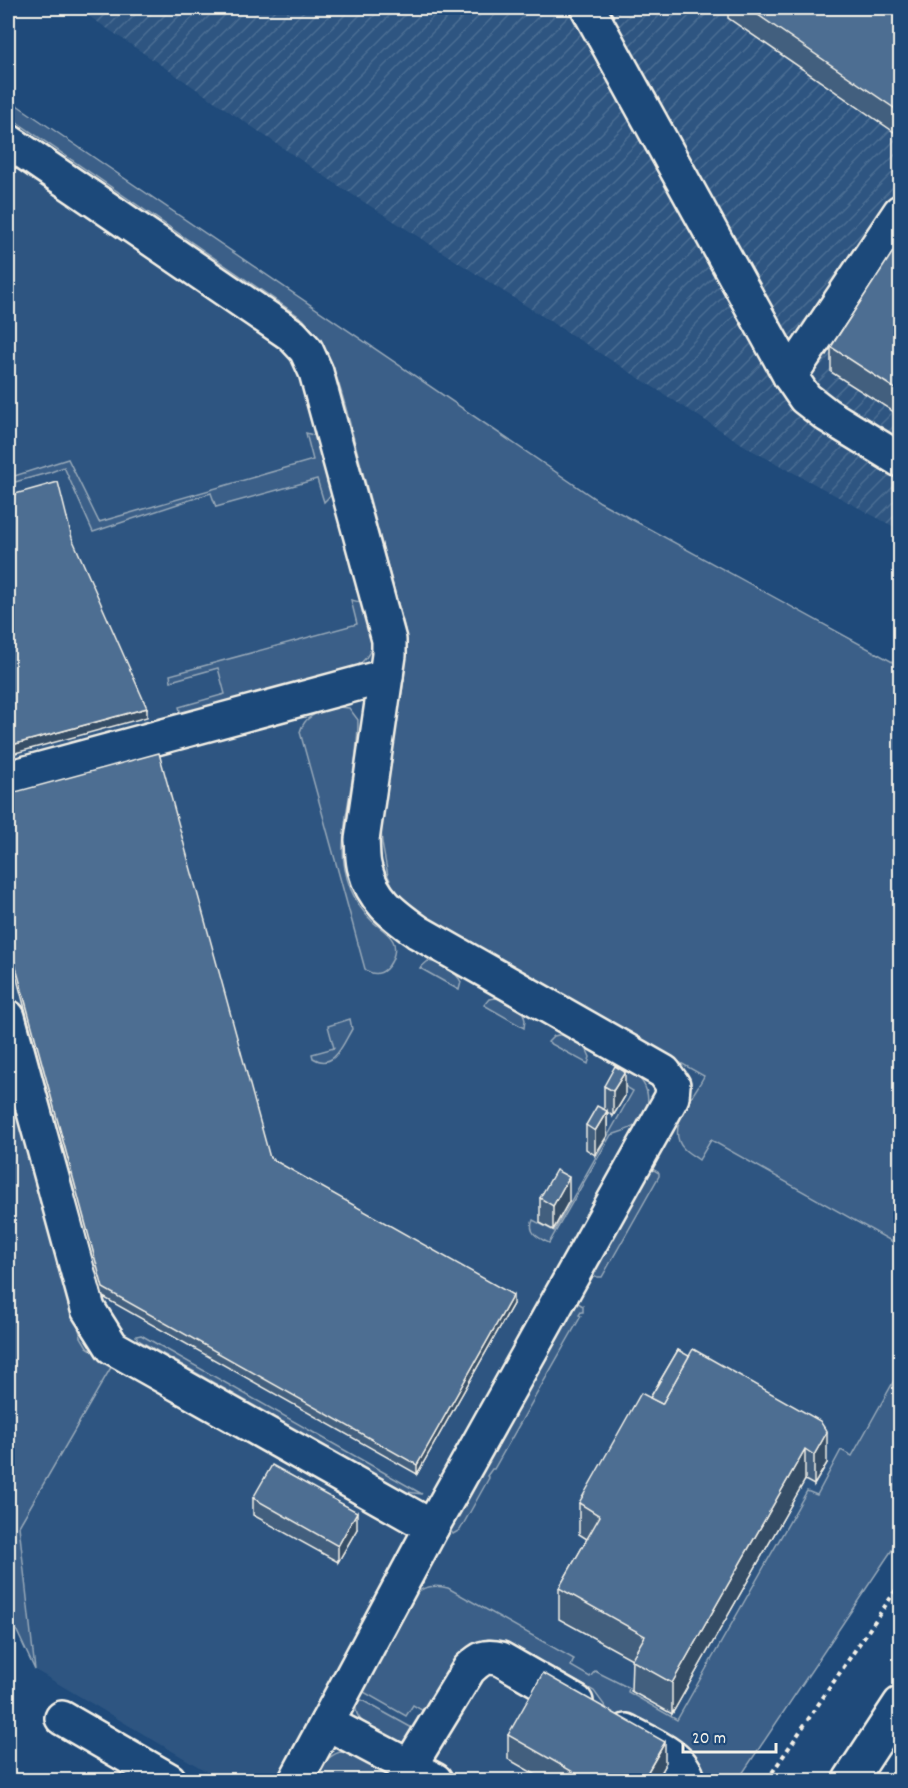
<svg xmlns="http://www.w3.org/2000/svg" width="908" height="1788" font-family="Dekko,sans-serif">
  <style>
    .built { fill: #2d5581 }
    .industrial { fill: url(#industrial-furrows) }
    .grass { fill: #3a5f88; stroke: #97a8b8; stroke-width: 1.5 }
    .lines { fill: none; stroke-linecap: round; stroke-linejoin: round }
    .minor-casing { stroke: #f4f1e8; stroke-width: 38 }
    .major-casing { stroke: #f4f1e8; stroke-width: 38 }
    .path { stroke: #f4f1e8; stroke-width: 4; stroke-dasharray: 4.5 4.5; stroke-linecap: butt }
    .minor { stroke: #1f4a7a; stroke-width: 33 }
    .major { stroke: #1f4a7a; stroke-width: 33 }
    .wall { fill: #425f7e; stroke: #f4f1e8; stroke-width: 1.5 }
    .shaded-wall { fill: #364d66; stroke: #f4f1e8; stroke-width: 1.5 }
    .building { fill: #4d6e92; stroke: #f4f1e8; stroke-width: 1.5 }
  </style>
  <defs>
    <pattern id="industrial-furrows" width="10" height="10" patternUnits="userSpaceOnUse" patternTransform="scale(1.5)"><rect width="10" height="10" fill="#2d5581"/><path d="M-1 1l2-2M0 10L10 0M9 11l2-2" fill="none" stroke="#4c6e93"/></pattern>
  </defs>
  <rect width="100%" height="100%" fill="#1f4a7a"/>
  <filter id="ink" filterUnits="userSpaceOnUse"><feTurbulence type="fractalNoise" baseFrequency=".0167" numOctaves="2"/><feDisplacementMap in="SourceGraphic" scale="12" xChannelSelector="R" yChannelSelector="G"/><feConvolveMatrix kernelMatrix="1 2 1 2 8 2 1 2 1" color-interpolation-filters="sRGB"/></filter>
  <g filter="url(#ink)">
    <polygon class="built" points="8,99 600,502 900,666 900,1538 738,1780 221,1780 35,1670 8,1612"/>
    <polygon class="industrial" points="77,8 900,8 900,530 753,451 339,186"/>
    <g class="grass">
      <path d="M8,99L600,502L900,666V1246L711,1140L699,1160C694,1156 688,1153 684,1149C664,1128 695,1095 704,1076L431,923L407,904L392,885L388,876L382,843L381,829L382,811L404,680L406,657L405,630C390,574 375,518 360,462C346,413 339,358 303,319L8,116Z"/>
      <polygon points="306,433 313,435 319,439 332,490 331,495 324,502 317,479 216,507 211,493 93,532 64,467 51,472 8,484 8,478 68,459 99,522 313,460"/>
      <path d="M351,600C356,601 361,601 364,606C369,614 374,639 371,648C369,656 364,661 357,666L181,715L179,707L225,694L218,668L171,681L170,675L357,624Z"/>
      <path d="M338,707L349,708L358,720C358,752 351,785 346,816C345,826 343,838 343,848C343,876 353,903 373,922C380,928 389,933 393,941C400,955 383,985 365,969L300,732C305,713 322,712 338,707Z"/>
      <path d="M428,961C440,963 456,971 461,982L459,990L420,968Z"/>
      <polygon points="496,998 500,999 523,1013 525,1020 524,1028 484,1005 489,999"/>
      <path d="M350,1019L352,1029C343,1044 334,1071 313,1058L312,1054L334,1048L328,1026Z"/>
      <polygon points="563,1034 586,1048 590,1057 588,1064 548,1042 554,1036"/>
      <path d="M620,1071C648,1071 657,1106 637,1124C630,1130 620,1132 611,1135L549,1243C539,1238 527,1233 533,1220L554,1231L633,1091L613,1079Z"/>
      <polygon points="8,1073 81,1337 87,1347 113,1364 19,1526 35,1670 8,1612"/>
      <polygon points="654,1170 659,1173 659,1176 602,1277 597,1277 593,1274 594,1270 650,1171"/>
      <polygon points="578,1303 583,1306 583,1312 581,1312 579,1315 581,1316 494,1469 492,1469 487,1476 489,1478 460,1530 453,1534 449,1529 575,1304"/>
      <polygon points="141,1335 422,1494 407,1492 138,1340 136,1336"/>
      <path d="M900,1370V1538L738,1780H699L607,1709L594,1691L505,1641L488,1639L480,1642L473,1647L432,1716L413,1705L406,1716L362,1691L415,1594C425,1585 436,1585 448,1588L574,1659L571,1666L590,1677L595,1671L629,1688L628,1692L677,1720L807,1491L817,1495L841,1450L852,1456Z"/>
      <path d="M358,1698L423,1734C417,1739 411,1746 402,1744C398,1744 393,1740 389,1738C373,1730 348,1719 358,1698Z"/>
      <path d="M340,1752C355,1752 384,1767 389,1780H313C321,1767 325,1757 340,1752Z"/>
    </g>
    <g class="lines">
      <g class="minor-casing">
        <g id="minor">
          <polyline points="588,8 790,376 805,398 827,415 900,460"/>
          <path d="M8,141L292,335L306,350L316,372L389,640V655L362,840C363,849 362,860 365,869C373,900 393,914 418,932L664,1072L673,1085L672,1097L432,1527L296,1780"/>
          <polyline points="790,376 900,212"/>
          <polyline points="8,778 386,676"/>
          <polyline points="8,1017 88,1309 112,1347 432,1527"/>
          <polyline points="62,1718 169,1780"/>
          <polyline points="327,1723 435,1780"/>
          <path d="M626,1731C646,1742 684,1756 688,1780"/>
          <path d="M405,1780L409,1767L469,1669C481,1658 485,1655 501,1659L576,1702"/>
        </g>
      </g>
      <g class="major-casing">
        <polyline id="major" points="850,1780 900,1704"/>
      </g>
      <polyline class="path" points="767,1780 900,1584"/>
      <use href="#minor" class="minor"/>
      <use href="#major" class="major"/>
    </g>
    <g class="wall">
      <polygon points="728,8 900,8 900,136 728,18"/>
      <polygon points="900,241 900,416 831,372 831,347"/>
      <polygon points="8,794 270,1158 513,1304 417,1474 103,1297 8,946"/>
      <polygon points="604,1086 625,1096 613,1116 607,1112 607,1136 595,1155 586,1149 586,1125 604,1109"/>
      <polygon points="540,1198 569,1201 553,1230 540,1223"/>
      <polygon points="678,1350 827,1463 814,1485 805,1480 672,1714 631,1691 632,1659 559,1619 559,1588 587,1539 579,1534 579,1503 650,1398"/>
      <polygon points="253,1498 357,1529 338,1562 253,1515"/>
      <polygon points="508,1735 665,1766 657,1780 545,1780 508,1759"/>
    </g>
    <g class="shaded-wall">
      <polygon points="147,708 147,717 8,755 8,746"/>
      <polygon points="625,1072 625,1096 613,1116 613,1091"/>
      <polygon points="607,1111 607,1136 595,1155 595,1131"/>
      <polygon points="569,1177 569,1201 553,1230 553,1206"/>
      <polygon points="513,1295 513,1304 417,1474 417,1465"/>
      <polygon points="827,1432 827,1463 814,1485 814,1455"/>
      <polygon points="805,1449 805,1480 672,1714 672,1683"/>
      <polygon points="357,1512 357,1529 338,1562 338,1546"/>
      <polygon points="665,1742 665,1766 657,1780 643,1780"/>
    </g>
    <g class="building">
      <polygon points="748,8 900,8 900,112"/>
      <polygon points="900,241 900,392 831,347"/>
      <polygon points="58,482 72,538 147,708 8,746 8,496"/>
      <polygon points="159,753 270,1158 513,1295 417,1465 103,1288 8,938 8,794"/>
      <polygon points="615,1066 625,1072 613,1091 604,1086"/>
      <polygon points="597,1106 607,1111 595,1131 586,1125"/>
      <polygon points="556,1170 569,1177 553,1206 540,1198"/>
      <polygon points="693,1349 820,1421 827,1432 814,1455 805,1449 672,1683 631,1660 645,1636 559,1588 600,1516 579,1503 641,1393 662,1404"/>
      <polygon points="678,1350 689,1356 662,1404 650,1398"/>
      <polygon points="272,1465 357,1512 338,1546 253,1498"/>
      <polygon points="543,1673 665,1742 643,1780 587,1780 508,1735"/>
    </g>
  </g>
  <rect width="908" height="1788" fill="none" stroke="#1f4a7a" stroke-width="30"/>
  <rect x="15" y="15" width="878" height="1758" fill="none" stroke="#f4f1e8" stroke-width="2" filter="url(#ink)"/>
  <path d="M683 1743v9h93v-9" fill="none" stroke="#f4f1e8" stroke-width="3"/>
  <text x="692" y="1743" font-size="18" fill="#f4f1e8" stroke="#1f4a7a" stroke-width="4.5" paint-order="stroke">20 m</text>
</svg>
